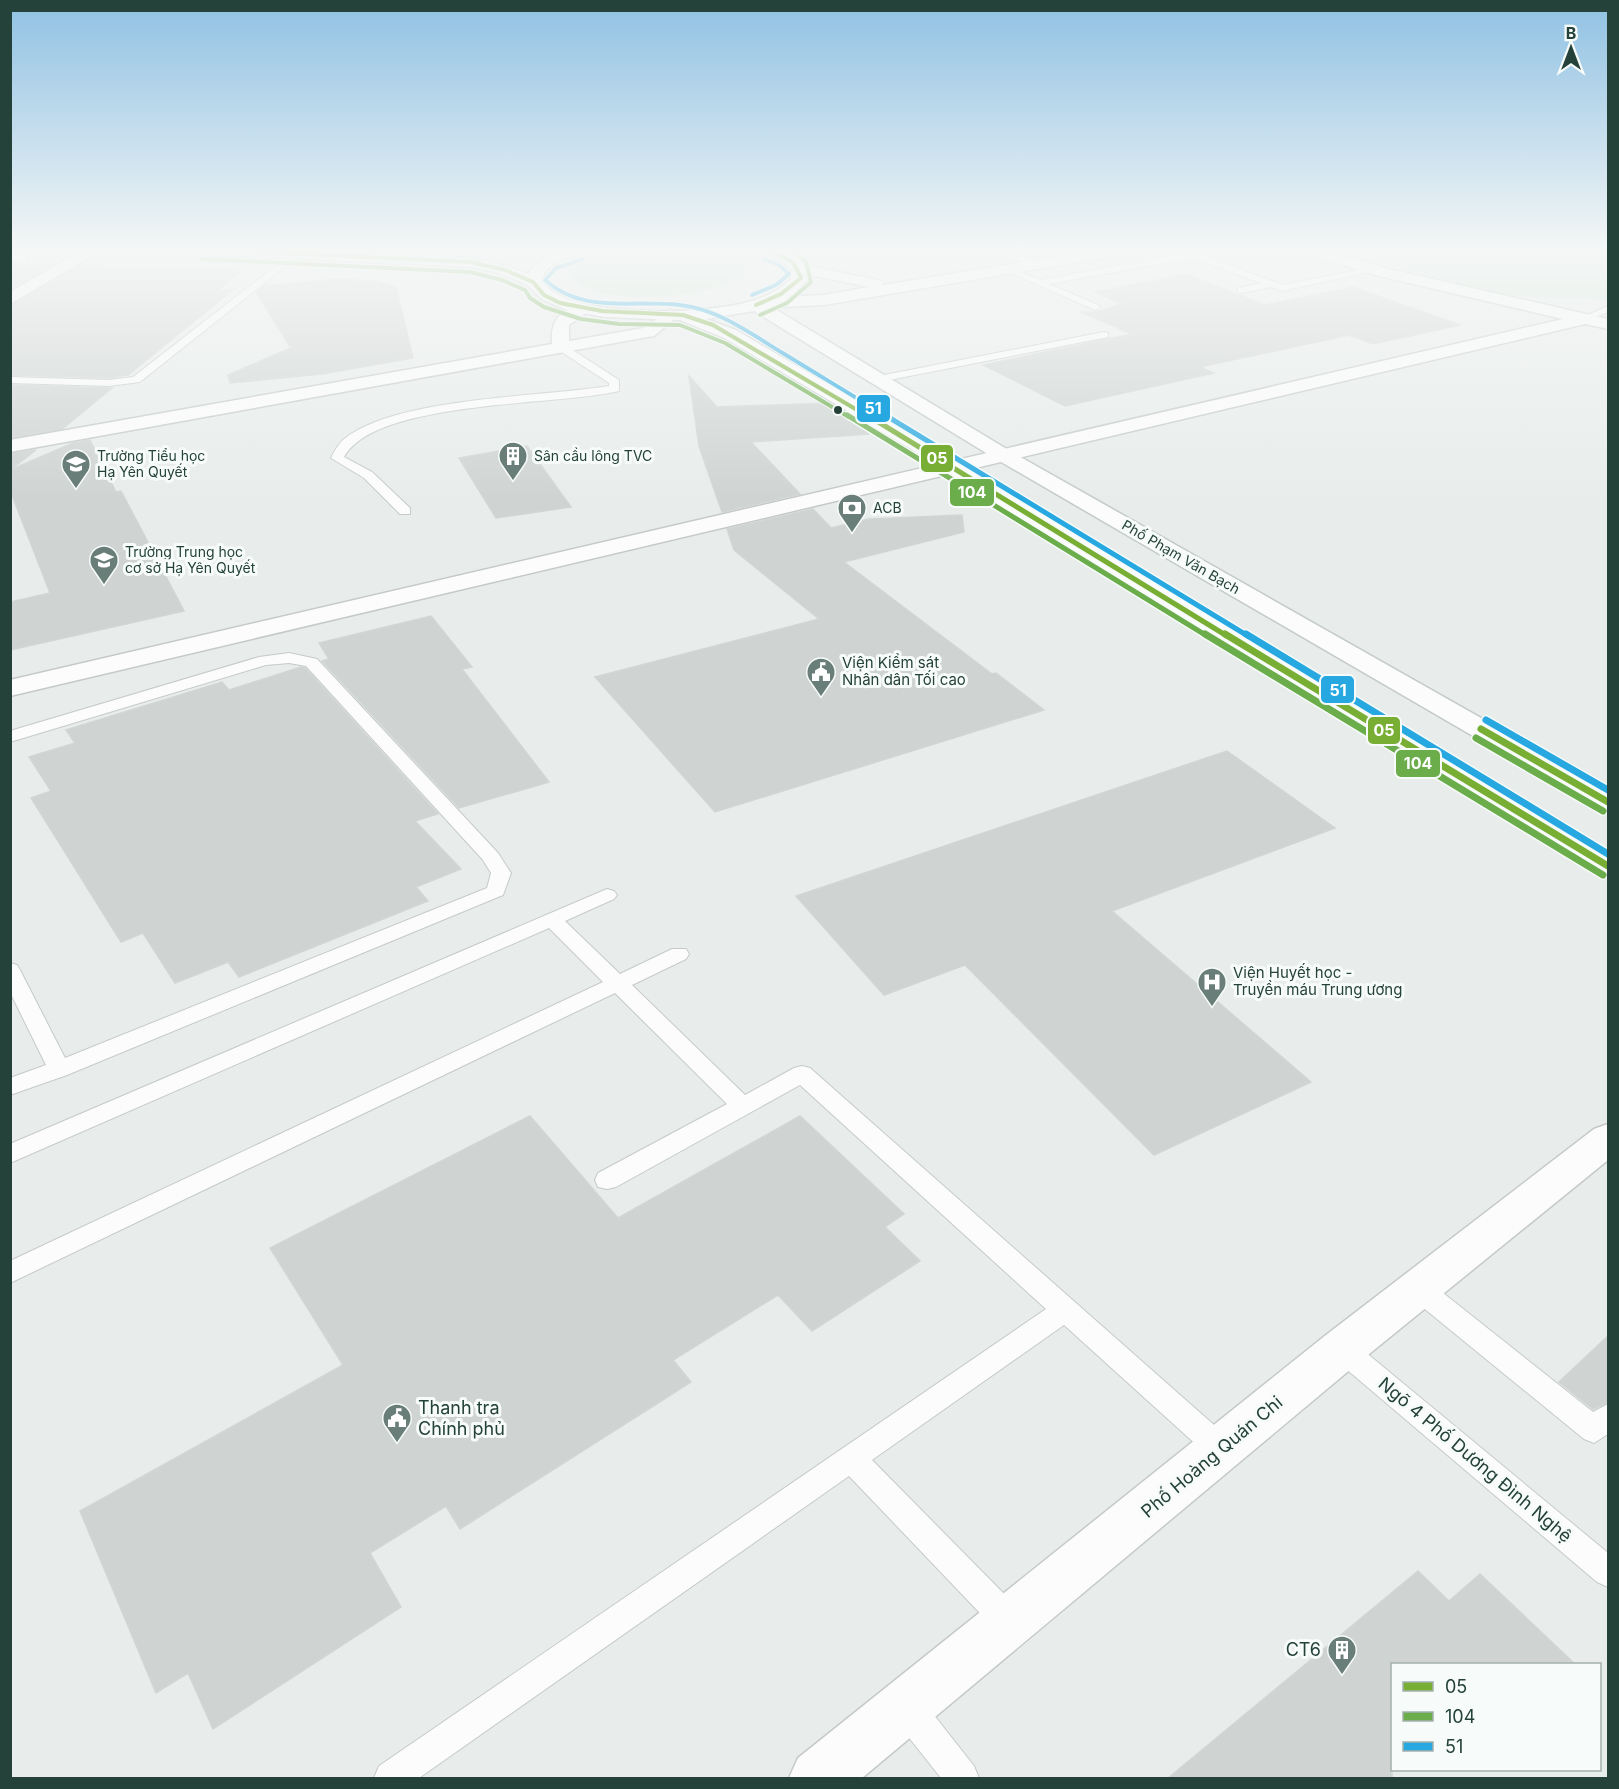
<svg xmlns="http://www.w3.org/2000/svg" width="1619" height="1789" font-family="Inter,sans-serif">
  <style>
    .green { fill: #d1e6d8 }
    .building { fill: #cfd4d2; stroke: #d1d6d4; stroke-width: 1.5 }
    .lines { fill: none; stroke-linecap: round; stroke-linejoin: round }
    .lane-casing { stroke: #c5cac8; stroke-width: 2 }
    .street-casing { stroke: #c5cac8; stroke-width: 3 }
    .secondary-casing { stroke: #c3cbc8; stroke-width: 3 }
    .lane { fill: #fcfcfc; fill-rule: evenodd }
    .street { fill: #fcfcfc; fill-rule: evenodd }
    .secondary { fill: #fcfcfc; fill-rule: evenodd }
    .bus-1-far2-casing { stroke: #f7fbf9; stroke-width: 6 }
    .bus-1-far1-casing { stroke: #f7fbf9; stroke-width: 8 }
    .bus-1-casing { stroke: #f7fbf9; stroke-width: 10 }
    .bus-2-far2-casing { stroke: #f7fbf9; stroke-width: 6 }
    .bus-2-far1-casing { stroke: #f7fbf9; stroke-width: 8 }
    .bus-2-casing { stroke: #f7fbf9; stroke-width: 10 }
    .bus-3-far2-casing { stroke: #f7fbf9; stroke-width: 6 }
    .bus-3-far1-casing { stroke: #f7fbf9; stroke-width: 8 }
    .bus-3-casing { stroke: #f7fbf9; stroke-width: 10 }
    .bus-1-far2 { stroke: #78ae34; stroke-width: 4 }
    .bus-1-far1 { stroke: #78ae34; stroke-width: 5 }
    .bus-1 { stroke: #78ae34; stroke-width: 7 }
    .bus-2-far2 { stroke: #6aad4a; stroke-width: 4 }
    .bus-2-far1 { stroke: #6aad4a; stroke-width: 5 }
    .bus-2 { stroke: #6aad4a; stroke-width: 7 }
    .bus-3-far2 { stroke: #27a8e1; stroke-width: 4 }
    .bus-3-far1 { stroke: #27a8e1; stroke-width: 5 }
    .bus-3 { stroke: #27a8e1; stroke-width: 7 }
    .bus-dot { fill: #24423a; stroke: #f7fbf9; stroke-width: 2 }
    .labels { text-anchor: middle; stroke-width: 6; stroke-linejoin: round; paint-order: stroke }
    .far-poi-label { font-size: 14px; fill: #24423a; stroke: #f7fbf9; text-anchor: start }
    .far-street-label { font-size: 14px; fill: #24423a; stroke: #f7fbf9 }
    .poi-label { font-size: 15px; fill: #24423a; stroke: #f7fbf9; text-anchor: start }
    .near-poi-label { font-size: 18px; fill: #24423a; stroke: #f7fbf9; text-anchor: start }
    .near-street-label { font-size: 18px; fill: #24423a; stroke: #f7fbf9 }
    .line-badge { stroke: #f7fbf9; stroke-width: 2 }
    .badge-label { font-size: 16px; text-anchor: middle; font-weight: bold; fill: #fff }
  </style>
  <rect width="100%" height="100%" fill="#e8edeb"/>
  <g class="green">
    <path d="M623,249C662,249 712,240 745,264L746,272C719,299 587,312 569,272C581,255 604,251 623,249Z"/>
    <path d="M1336,249H1608V301C1578,295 1547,301 1517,296C1456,287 1395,266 1336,249Z"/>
  </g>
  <g class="building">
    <polygon points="10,263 22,266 28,264 53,265 10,289"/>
    <polygon points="78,266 113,268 239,269 234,273 239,273 217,291 234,289 128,375 109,378 10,375 10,306"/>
    <polygon points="1186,274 1265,305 1353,287 1460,325 1373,344 1349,335 1200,367 1214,373 1065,406 983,365 1132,334 1081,312 1096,312 1122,304 1095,292"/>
    <polygon points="336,279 375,281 396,287 413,358 322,374 230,383 228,375 291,348 256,292 264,286"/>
    <polygon points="689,376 717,407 829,403 868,426 869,434 751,442 800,494 722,512 699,446"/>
    <polygon points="10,385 109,388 112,388 62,429 10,438"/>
    <polygon points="90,440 116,492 121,491 184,611 10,650 10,602 50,593 10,490 10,470 73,443"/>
    <polygon points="527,446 571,507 496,518 459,458"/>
    <polygon points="36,450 10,470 10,454"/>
    <polygon points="813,509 831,528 869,519 962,515 964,532 844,562 992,674 996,673 1044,710 715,812 595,677 819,619 734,550 727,529"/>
    <polygon points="431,616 472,667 462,669 549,782 459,808 322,661 329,659 319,643"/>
    <polygon points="301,667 305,668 438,814 415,821 461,869 416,887 428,901 239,977 228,962 175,983 143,933 121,942 31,798 51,791 29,757 75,743 66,730 222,682 229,690"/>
    <polygon points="1227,751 1335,828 1112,911 1311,1082 1154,1155 965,965 884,995 796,896"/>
    <polygon points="530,1116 618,1218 800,1116 904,1214 885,1227 920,1261 812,1331 778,1295 673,1360 691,1382 460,1529 446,1506 370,1553 401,1607 213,1729 188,1673 156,1693 80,1511 343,1365 270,1248"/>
    <polygon points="1608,1336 1608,1402 1593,1409 1559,1382"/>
    <polygon points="1418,1571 1449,1601 1480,1574 1576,1665 1392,1665 1392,1779 1167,1779"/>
  </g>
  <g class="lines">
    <g class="lane-casing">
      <g id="lane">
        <polygon points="995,249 1006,249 1042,265 1034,267"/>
        <polygon points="295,251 302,253 140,382 109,386 10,383 10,377 109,380 133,377"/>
        <polygon points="1194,252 1283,285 1373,267 1378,270 1282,291 1271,287 1242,293 1237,290 1239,288 1261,283 1193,258 1049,284 1098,305 1100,307 1095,310 1004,270 1012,268 1040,280"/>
        <polygon points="10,255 24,256 28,261 23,264 10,261"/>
        <polygon points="1608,306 1608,312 1584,322 1579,319"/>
        <polygon points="1104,332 1108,333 1108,337 879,382 873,379 879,376"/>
        <path d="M557,345H565L619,380V391C558,406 375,400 344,457L372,472L410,508V514H400L364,478L331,458C334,452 338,444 344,439C396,397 541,397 609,386V383L557,349Z"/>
        <polygon points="289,653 317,659 498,853 511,873 503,895 67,1075 10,1095 10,1078 46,1065 10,992 10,963 17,965 20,970 65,1058 487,888 491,873 483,860 306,666 289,663 266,665 10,742 10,731 259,657"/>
        <polygon points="607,889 614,891 617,895 614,899 565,921 620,974 672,949 686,949 689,954 686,959 632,985 745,1095 794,1068 802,1066 810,1068 1231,1440 1235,1449 1231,1458 1221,1462 1211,1458 1064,1325 872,1460 1020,1610 1025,1621 1020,1632 1009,1637 998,1632 849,1476 419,1778 374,1778 379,1766 1046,1309 800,1085 616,1187 607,1189 598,1187 595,1180 598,1173 727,1104 615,993 10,1283 10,1261 603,982 549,928 10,1163 10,1144"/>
        <polygon points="1419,1278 1428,1281 1593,1412 1608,1404 1608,1434 1594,1443 1584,1439 1410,1297 1406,1289 1410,1281"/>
        <polygon points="1342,1338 1352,1341 1608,1553 1608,1587 1597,1582 1332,1357 1329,1349 1332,1341"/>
        <polygon points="907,1692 919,1696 974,1766 979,1778 941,1778 895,1720 891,1708 895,1696"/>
      </g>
    </g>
    <g class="street-casing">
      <g id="street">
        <polygon points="85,249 103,249 10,304 10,292"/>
        <polygon points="1102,249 1135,249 1127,254 824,305 762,308 754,303 762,298 824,295 869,287 794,272 792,269 800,264 882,281 883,285"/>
        <polygon points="1297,249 1320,249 1389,269 1608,319 1608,329 1585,324 10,696 10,680 1563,319 1379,276 1300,252"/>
        <path d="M584,304L592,309L569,325V341L643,328L671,310L679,315L654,336L648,337L10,452V440L552,344C550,320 560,310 584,304Z"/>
        <polygon points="1608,1124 1608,1160 1358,1363 862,1778 789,1778 798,1758 1326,1335 1594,1129"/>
      </g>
    </g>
    <g class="secondary-casing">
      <path id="secondary" d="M195,249C250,245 306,249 361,252C417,255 475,252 528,274C543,251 563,249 588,249L586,252C568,257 547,261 541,281C546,285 550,290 555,293C598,317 709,315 755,300C768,296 781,288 791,279L792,270L779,258L759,249C780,248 806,253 809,278L793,294L770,306L1010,451L1608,790V811L1597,808L996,459L754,311L706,319L736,330L925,441L1001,489L1608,853V876L1597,873L985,499L911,449L724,338L680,320L604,317L567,310L543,300L527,285L500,273L471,267L203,254Z"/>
    </g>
    <use href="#lane" class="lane"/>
    <use href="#street" class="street"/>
    <use href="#secondary" class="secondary"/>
    <g class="bus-1-far2-casing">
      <g id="bus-1-far2">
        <polyline points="203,249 471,262 505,270 533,282 544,295 560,303 602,311 683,315 713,325 869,417"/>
        <polyline points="756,305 781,294 801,278 793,262 767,249"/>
      </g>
    </g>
    <g class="bus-1-far1-casing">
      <polyline id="bus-1-far1" points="867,415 1227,636"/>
    </g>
    <g class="bus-1-casing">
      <g id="bus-1">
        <polyline points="1225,634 1608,866"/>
        <polyline points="1481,729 1608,802"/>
      </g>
    </g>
    <g class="bus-2-far2-casing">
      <g id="bus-2-far2">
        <polyline points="202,259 470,272 502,280 525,290 530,298 544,307 581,319 619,324 680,325 725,343 849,417"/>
        <polyline points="760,315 787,303 811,282 806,262 793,249"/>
      </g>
    </g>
    <g class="bus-2-far1-casing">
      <polyline id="bus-2-far1" points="847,415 1207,636"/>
    </g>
    <g class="bus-2-casing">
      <g id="bus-2">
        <polyline points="1205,634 1603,875"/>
        <polyline points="1476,738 1603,811"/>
      </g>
    </g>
    <g class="bus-3-far2-casing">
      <g id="bus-3-far2">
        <path d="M583,259L556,268L545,280C584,315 633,299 680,305C719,309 754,336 786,355C820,376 854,396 887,417"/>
        <polyline points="752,295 776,285 789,274 779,265 764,259"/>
      </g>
    </g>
    <g class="bus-3-far1-casing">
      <polyline id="bus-3-far1" points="885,415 1248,636"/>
    </g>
    <g class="bus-3-casing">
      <g id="bus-3">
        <polyline points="1246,634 1608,854"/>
        <polyline points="1486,720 1608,790"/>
      </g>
    </g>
    <use href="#bus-1-far2" class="bus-1-far2"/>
    <use href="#bus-1-far1" class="bus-1-far1"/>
    <use href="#bus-1" class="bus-1"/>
    <use href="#bus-2-far2" class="bus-2-far2"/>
    <use href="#bus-2-far1" class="bus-2-far1"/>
    <use href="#bus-2" class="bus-2"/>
    <use href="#bus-3-far2" class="bus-3-far2"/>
    <use href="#bus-3-far1" class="bus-3-far1"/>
    <use href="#bus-3" class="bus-3"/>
  </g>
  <linearGradient id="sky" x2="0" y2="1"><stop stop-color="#8fc1e3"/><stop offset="0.5" stop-color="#f5f7f6"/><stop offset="1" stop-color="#f5f7f6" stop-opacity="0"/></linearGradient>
  <rect width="1619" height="499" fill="url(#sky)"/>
  <defs>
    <g id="building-pin" transform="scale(1.5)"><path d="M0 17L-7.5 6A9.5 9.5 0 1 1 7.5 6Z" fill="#697e78" stroke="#f7fbf9"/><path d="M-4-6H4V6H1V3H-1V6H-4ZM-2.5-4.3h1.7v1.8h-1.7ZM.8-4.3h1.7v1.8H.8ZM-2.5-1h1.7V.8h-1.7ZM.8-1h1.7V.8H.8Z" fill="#fff"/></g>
    <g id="school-pin" transform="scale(1.5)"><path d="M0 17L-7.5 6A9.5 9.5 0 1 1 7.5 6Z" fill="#697e78" stroke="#f7fbf9"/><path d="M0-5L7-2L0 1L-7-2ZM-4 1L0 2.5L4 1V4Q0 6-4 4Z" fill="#fff"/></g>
    <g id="bank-pin" transform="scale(1.5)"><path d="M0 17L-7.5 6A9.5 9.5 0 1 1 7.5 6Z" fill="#697e78" stroke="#f7fbf9"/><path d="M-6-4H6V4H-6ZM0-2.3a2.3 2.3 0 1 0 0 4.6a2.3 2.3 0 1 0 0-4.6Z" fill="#fff"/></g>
    <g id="civic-pin" transform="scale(1.5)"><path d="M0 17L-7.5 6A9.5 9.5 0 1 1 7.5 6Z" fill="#697e78" stroke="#f7fbf9"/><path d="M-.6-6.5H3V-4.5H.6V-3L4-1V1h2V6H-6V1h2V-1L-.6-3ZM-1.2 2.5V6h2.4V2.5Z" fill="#fff"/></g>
    <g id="hospital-pin" transform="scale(1.5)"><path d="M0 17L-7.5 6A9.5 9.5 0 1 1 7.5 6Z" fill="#697e78" stroke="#f7fbf9"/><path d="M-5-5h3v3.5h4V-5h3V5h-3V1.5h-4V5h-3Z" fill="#fff"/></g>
  </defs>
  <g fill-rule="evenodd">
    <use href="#building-pin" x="513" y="456"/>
    <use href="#school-pin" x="76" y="464"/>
    <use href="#bank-pin" x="852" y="508"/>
    <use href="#school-pin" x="104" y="560"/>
    <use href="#civic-pin" x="821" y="672"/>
    <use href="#hospital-pin" x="1212" y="982"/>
    <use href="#civic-pin" x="397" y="1418"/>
    <use href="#building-pin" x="1342" y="1650"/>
  </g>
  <circle class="bus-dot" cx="838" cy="410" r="5"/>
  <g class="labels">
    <g class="far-poi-label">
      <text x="97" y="461">Trường Tiểu học<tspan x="97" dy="16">Hạ Yên Quyết</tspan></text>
      <text x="534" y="461">Sân cầu lông TVC</text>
      <text x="873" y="513">ACB</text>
      <text x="125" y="557">Trường Trung học<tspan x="125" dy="16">cơ sở Hạ Yên Quyết</tspan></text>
    </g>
    <g class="far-street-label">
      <text transform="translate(1181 557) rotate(30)" y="5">Phố Phạm Văn Bạch</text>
    </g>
    <g class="poi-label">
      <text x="842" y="668">Viện Kiểm sát<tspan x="842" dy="17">Nhân dân Tối cao</tspan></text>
      <text x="1233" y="978">Viện Huyết học -<tspan x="1233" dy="17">Truyền máu Trung ương</tspan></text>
    </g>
    <g class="near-poi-label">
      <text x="418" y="1414">Thanh tra<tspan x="418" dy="21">Chính phủ</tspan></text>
      <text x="1321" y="1656" text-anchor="end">CT6</text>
    </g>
    <g class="near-street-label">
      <text transform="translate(1212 1457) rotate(-40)" y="6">Phố Hoàng Quán Chi</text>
      <text transform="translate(1475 1460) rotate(40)" y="6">Ngõ 4 Phố Dương Đình Nghệ</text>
    </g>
  </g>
  <g class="line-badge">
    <rect x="856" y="394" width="35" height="29" rx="6" fill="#27a8e1"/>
    <rect x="920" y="444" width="34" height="29" rx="6" fill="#78ae34"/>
    <rect x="949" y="478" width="46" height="29" rx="6" fill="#6aad4a"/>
    <rect x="1320" y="675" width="35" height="29" rx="6" fill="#27a8e1"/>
    <rect x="1367" y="716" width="34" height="29" rx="6" fill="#78ae34"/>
    <rect x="1395" y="749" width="46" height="29" rx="6" fill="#6aad4a"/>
  </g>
  <g class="badge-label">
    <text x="873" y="414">51</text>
    <text x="937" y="464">05</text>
    <text x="972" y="498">104</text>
    <text x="1338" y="696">51</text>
    <text x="1384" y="736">05</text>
    <text x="1418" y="769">104</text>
  </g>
  <rect width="1619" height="1789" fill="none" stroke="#24423a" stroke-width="24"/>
  <rect x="1391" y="1663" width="210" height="108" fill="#f7fbf9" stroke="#a3b1ad" stroke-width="1.5"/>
  <rect x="1403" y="1682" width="30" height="9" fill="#78ae34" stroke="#a3b1ad" stroke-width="1.5"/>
  <text x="1445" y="1693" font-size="18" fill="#24423a">05</text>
  <rect x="1403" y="1712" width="30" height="9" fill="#6aad4a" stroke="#a3b1ad" stroke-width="1.5"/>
  <text x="1445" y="1723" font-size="18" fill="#24423a">104</text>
  <rect x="1403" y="1742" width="30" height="9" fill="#27a8e1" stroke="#a3b1ad" stroke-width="1.5"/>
  <text x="1445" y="1753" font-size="18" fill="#24423a">51</text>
  <g transform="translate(1571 48)" stroke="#f7fbf9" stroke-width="4.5" paint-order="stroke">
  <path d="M0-4.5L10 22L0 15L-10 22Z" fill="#24423a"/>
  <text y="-9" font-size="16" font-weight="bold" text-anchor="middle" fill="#24423a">B</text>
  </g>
</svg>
